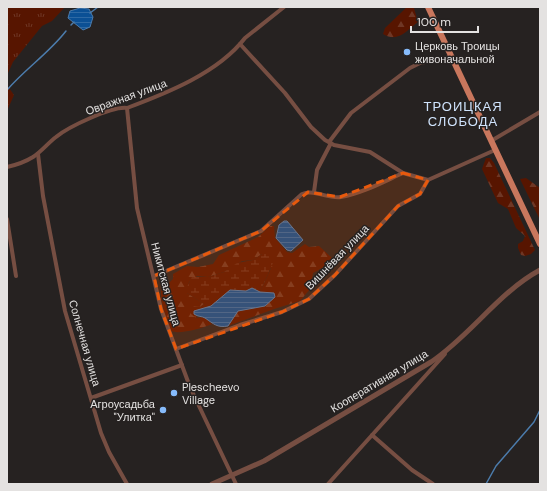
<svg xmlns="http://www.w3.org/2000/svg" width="547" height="491" font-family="'DM Sans',sans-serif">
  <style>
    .grass { fill: url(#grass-tufts) }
    .forest { fill: url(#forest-firs) }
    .wetland { fill: url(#wetland-marsh) }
    .water { fill: url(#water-rules); stroke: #4c7cac }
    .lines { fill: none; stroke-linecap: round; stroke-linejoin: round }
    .stream { stroke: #4c7cac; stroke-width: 1.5 }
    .minor { stroke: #764e42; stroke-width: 4 }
    .tertiary { stroke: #764e42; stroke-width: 5 }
    .primary { stroke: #c9775d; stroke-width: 6 }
    .marked { fill: #e8590c; fill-opacity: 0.2; stroke: #e8590c; stroke-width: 3; stroke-dasharray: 8 5; stroke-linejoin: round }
    .poi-dot { fill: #86bbfb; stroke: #262221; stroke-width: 1.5 }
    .labels { text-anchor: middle; stroke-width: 3; stroke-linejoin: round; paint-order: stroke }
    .poi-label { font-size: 11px; fill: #e4e2e1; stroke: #262221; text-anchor: start }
    .street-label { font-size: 11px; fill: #e4e2e1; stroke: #262221 }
    .quarter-label { font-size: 13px; letter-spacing: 1px; fill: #d0e4fd; stroke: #262221 }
  </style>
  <defs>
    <pattern id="grass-tufts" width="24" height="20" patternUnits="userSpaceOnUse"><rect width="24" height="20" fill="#571500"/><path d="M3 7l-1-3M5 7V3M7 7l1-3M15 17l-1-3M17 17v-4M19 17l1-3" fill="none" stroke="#6f3725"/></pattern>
    <pattern id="forest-firs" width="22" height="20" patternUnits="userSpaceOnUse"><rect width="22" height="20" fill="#571500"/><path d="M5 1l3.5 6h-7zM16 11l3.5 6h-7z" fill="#6f3725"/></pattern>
    <pattern id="wetland-marsh" width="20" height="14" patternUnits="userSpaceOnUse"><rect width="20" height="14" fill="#571500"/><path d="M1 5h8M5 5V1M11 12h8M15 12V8" fill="none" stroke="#6f3725"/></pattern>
    <pattern id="water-rules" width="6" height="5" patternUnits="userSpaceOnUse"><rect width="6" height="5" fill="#0b5095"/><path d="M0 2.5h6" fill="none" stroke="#2e69a4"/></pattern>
  </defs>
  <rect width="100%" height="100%" fill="#262221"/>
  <polygon class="grass" points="7,7 65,7 52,21 42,26 13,62 8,73 7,85 14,95 7,111"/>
  <g class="forest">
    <path d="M407,7L414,8L418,22C406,31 398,43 383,34L385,28Z"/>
    <polygon points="486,158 490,158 494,163 535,250 531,254 525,256 521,255 518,248 518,244 523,241 525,236 516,228 508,209 498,203 482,169"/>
    <polygon points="526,178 540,188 540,220 520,179"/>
    <path d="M270,226H274L275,238L287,252L292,253L305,244L309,247L319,246L331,257L333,262L313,273L310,289L300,301L274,309L228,326L238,311L265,306L260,292L271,268L262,254L253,260L242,261L224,272L208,277L197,276L189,282L187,293L204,304L200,307L196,318L204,317L212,324C204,328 178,335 171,331C166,316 156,296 164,282L169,283L173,279V274L187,266L198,267L213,264L219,255L258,237Z"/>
  </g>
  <polygon class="wetland" points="262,254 268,254 273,263 260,292 252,288 246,291 230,290 211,306 194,314 197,317 196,318 191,314 191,310 194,306 200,307 204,304 187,293 187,287 192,277 208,277 224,272 237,263 253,260"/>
  <g class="water">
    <polygon points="80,8 89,9 93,17 90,27 83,30 68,18 70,11"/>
    <polygon points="284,221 287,221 303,240 291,251 287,250 276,238 279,225"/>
    <path d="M252,288L260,292L274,293L275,297L265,306L238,311L228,326C217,328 214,324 205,318C202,316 198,317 194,314V311L211,306L230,290L246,291Z"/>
  </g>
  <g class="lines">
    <g class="stream">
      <polyline points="90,13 98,7"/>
      <polyline points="71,25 74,22"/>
      <path d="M7,90C25,69 49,53 66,31"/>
      <polyline points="486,484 496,466 534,422 540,410"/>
    </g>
    <g class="minor">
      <polyline points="240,44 285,93 311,127 325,140 334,145 370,152 403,173 428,180 495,150"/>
      <polyline points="127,108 137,208 161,309 190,387 236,484"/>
      <polyline points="491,141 540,112"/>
      <polyline points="329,142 351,113 410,68 420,63 451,57"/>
      <polyline points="38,154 43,196 65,311 101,433 109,452 127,484"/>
      <path d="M7,167C16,165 25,162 33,157C42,151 48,143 56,137C68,127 112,106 127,108C167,93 218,73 245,38L284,7"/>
      <polyline points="314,192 317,170 331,143"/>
      <polyline points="7,219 16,276"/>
      <path d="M154,276L261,231L302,194C315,189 327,199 341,197C363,193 383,182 403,173"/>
      <polyline points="176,349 240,325 282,312 309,299 335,275 398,206 420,194 428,180"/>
      <polyline points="91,398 182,365"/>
      <polyline points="372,435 412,470 433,484"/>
      <polyline points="328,484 445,354"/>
    </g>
    <path class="tertiary" d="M212,484L264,461L431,362C470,336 499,292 540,270"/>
    <polyline class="primary" points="428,7 540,244"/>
  </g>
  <path class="marked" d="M403,173L428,180L420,194L398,206L335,275L309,299L282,312L176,349L161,309L154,276L261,231L308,192L340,197Z"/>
  <g class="poi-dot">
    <circle cx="407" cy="52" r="4"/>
    <circle cx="174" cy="393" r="4"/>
    <circle cx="163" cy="410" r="4"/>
  </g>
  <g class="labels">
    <g class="poi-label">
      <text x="415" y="50">Церковь Троицы<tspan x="415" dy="13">живоначальной</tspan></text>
      <text x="182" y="391">Plescheevo<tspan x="182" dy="13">Village</tspan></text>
      <text x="155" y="408" text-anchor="end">Агроусадьба<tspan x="155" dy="13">"Улитка"</tspan></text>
    </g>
    <g class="street-label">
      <text transform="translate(126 97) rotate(-20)" y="4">Овражная улица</text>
      <text transform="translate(337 257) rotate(-46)" y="4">Вишнёвая улица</text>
      <text transform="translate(166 284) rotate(75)" y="4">Никитская улица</text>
      <text transform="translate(85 343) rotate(74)" y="4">Солнечная улица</text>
      <text transform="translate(379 381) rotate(-31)" y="4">Кооперативная улица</text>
    </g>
    <g class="quarter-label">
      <text x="463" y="111">ТРОИЦКАЯ<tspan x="463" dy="15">СЛОБОДА</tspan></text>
    </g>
  </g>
  <rect width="547" height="491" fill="none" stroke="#e4e2e1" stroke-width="16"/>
  <path d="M411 26v6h67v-6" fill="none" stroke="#e4e2e1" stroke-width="2"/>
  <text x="417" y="26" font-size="12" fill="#e4e2e1" stroke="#262221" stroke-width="3" paint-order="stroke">100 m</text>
</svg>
